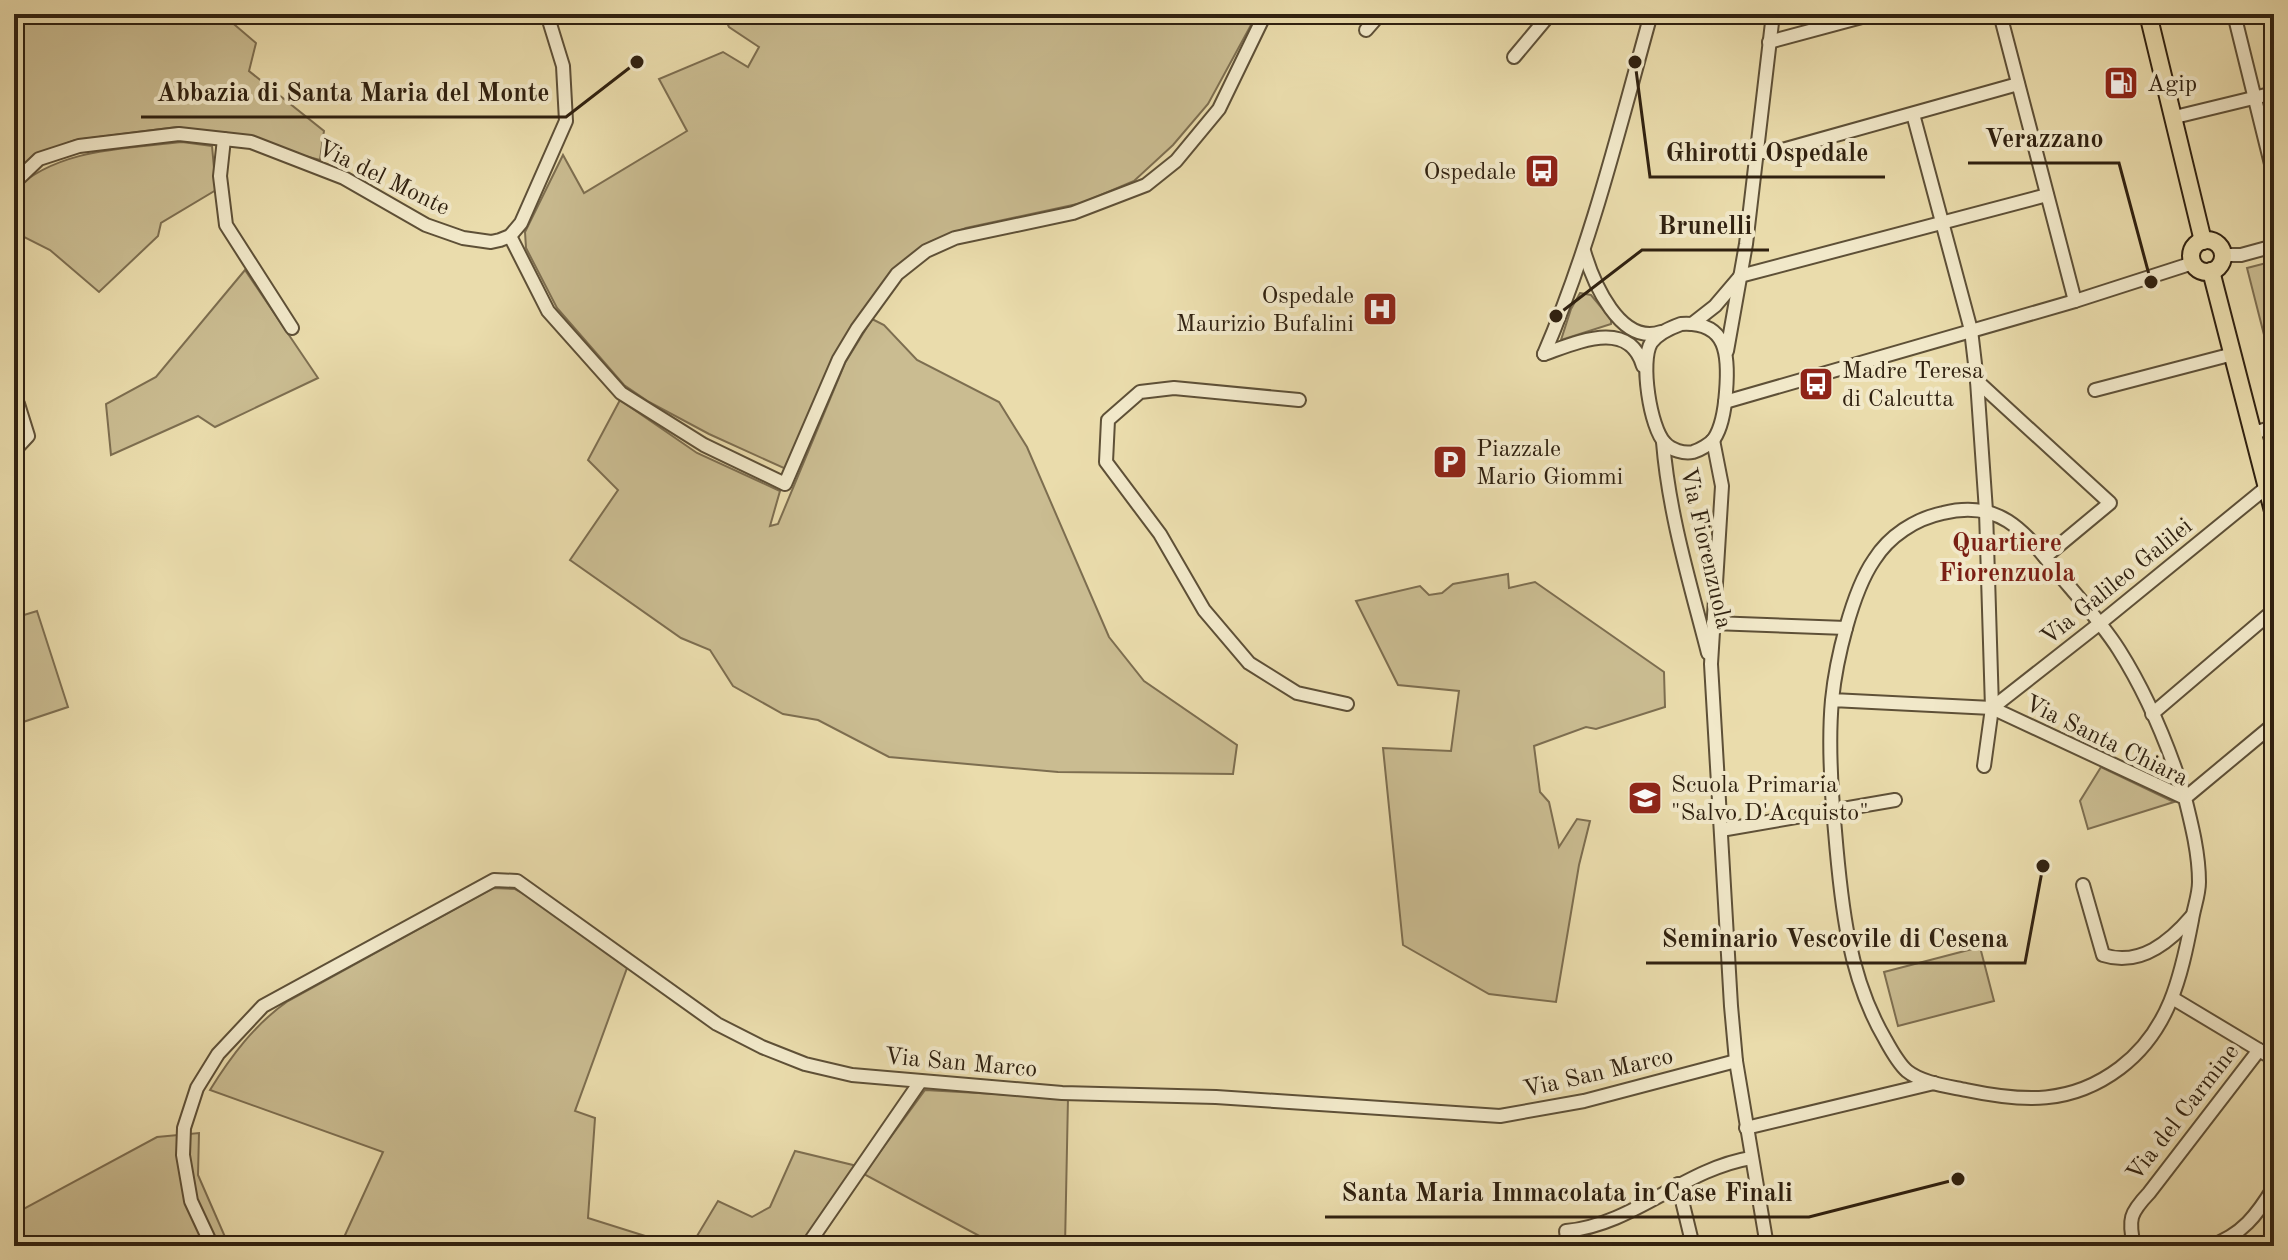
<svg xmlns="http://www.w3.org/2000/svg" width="2288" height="1260" font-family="'Old Standard TT',serif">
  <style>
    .green { fill: #cabc91; stroke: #7d6e50; stroke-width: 2 }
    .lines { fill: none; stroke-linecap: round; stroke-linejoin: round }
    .minor-casing { stroke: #5e5037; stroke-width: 16 }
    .major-casing { stroke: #302110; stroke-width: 20 }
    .minor { stroke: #f1e8c9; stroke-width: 12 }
    .major { stroke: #eadcac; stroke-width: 16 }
    .labels { text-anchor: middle; stroke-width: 8; stroke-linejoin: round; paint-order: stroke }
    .poi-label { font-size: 24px; fill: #302110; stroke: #f1e8c9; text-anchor: start }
    .street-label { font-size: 24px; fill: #302110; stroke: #f1e8c9 }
    .neighbourhood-label { font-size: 26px; font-weight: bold; fill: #7a1f14; stroke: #f1e8c9 }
    .leader { fill: none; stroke: #302110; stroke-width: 3 }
    .callout-dot { fill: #302110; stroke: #f1e8c9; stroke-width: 3 }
    .callout-label { font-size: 26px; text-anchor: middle; font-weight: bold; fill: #302110; stroke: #f1e8c9; stroke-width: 8; stroke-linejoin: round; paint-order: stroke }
  </style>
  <rect width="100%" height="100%" fill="#eadcac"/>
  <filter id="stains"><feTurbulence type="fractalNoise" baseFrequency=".0025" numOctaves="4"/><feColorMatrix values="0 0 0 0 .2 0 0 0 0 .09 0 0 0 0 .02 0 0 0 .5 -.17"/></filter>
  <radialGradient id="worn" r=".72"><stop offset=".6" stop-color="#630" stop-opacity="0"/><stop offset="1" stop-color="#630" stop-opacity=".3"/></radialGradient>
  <g class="green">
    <polygon points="14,14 222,14 256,43 249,71 324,131 320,160 226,135 177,127 75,140 36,155 14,175"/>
    <polygon points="723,14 1257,14 1208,104 1173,145 1134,181 1082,203 966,228 930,242 900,264 871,300 786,469 709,434 649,402 624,385 557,308 526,248 525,232 563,155 584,193 687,131 659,79 723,52 748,67 759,47 729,27"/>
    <path d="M182,142L212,146L216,190L161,223L158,236L99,292L50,250L14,232V190C59,148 124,149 182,142Z"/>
    <polygon points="2274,261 2274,374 2247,268"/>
    <polygon points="245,270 318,378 215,427 198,416 111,455 106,404 156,377"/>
    <polygon points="1580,293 1591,295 1611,319 1611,324 1561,340 1571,309"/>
    <polygon points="872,319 884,325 917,360 999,402 1027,447 1109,637 1144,681 1237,745 1233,774 1058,772 889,757 818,720 783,714 733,686 710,650 681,638 570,560 618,490 588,460 620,400 697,453 780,491 770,526 778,524 845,363"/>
    <polygon points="1508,574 1509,588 1535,582 1664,672 1665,707 1596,729 1586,727 1534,746 1540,792 1549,802 1559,847 1577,819 1590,821 1579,865 1556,1002 1489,994 1403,945 1383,748 1451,751 1459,691 1398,685 1356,601 1420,586 1429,595 1442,593 1453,584"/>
    <polygon points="37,611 68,707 14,725 14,618"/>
    <polygon points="2101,767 2174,802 2088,829 2080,801"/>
    <path d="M493,888L515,889L537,901L627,968L575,1111L595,1118L588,1218L677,1246H340L383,1152L210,1090C231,1056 255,1024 288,1001Z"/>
    <polygon points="1980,947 1994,1001 1898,1026 1884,972"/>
    <polygon points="925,1090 1068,1098 1065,1246 998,1246 864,1174 815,1246 691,1246 718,1201 752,1217 770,1207 795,1151 857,1166 864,1174"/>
    <polygon points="199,1133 198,1175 229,1246 14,1246 14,1214 157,1137"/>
  </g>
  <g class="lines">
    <g class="minor-casing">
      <g id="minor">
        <polyline points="2000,14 2075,301"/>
        <polyline points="2234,14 2274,176"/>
        <polyline points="1366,30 1380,14"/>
        <polyline points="1769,42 1873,14"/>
        <polyline points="1514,57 1550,14"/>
        <polyline points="1913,114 1971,330 1977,381 1986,511 1992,708 1984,766"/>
        <polyline points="2175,117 2274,93"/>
        <polyline points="224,139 220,176 226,225 292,328"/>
        <polyline points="1758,152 1775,152 2018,84"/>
        <polyline points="14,183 39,159 79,146 179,134 251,142 344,178 426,225 463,238 491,242 500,240 510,236 521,223 566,121 563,66 547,14"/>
        <polyline points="510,236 548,311 621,393 704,445 785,484 839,359 857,329 897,274 926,251 955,238 1073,213 1146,185 1176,161 1219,109 1265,14"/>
        <path d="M1584,251C1593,282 1620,346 1661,332"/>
        <polyline points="2223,255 2241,255 2274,246"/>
        <polyline points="1740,276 2047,195"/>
        <path d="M1681,324C1728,321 1729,356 1726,392C1725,406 1722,427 1714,439C1710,444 1700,450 1693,452C1684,454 1671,450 1665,443C1650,428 1640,361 1651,343C1658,333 1670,328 1681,324Z"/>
        <polyline points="1692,324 1715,306 1738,279"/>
        <polyline points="1727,351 1746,244 1773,14"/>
        <path d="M1544,354C1591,245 1619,129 1651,14"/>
        <path d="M1544,354C1576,343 1629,318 1643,366"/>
        <polyline points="1977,381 2110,503 2045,557"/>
        <polyline points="2095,390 2233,354"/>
        <polyline points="1299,400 1174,388 1140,392 1108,420 1106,462 1160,534 1204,610 1249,663 1297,693 1347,704"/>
        <polyline points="14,401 18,404 28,436 14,451"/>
        <polyline points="1725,402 2075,301 2193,263"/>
        <polyline points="2253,433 2274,427"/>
        <polyline points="1713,440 1722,486 1711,664 1731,1006 1736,1061 1767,1246"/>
        <path d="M1663,442C1669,515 1690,583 1708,653"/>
        <polyline points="1713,623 1846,628"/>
        <path d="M1832,700L1992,708L2185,798C2192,826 2199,854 2199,882C2199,895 2194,907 2192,920C2181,977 2169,1031 2120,1068C2071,1105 2023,1102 1966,1090C1947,1086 1922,1083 1907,1071C1898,1063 1891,1050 1885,1039C1848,976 1841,903 1835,831C1831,788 1828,743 1832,700C1836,660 1852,592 1874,560C1889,536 1915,519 1943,513C2000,499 2024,531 2057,572C2078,597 2102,623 2119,650C2148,696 2169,747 2185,798L2274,724"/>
        <polyline points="1992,708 2099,624 2267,487"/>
        <polyline points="2152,714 2274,610"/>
        <polyline points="1721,830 1895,800"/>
        <path d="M2083,885L2103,955C2140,967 2170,942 2192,916"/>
        <polyline points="2174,999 2274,1059"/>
        <polyline points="1746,1128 1934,1083"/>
        <polyline points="1678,1184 1693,1246"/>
        <polyline points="212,1246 191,1201 183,1155 184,1128 197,1088 218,1054 263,1006 494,880 517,881 717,1024 762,1047 805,1064 852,1075 1062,1093 1216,1097 1500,1116 1584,1101 1736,1061"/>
        <polyline points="807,1246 920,1082"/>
        <path d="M1568,1246L1566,1231C1633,1225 1684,1169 1751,1158"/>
        <path d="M2134,1246C2128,1219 2130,1213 2149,1193L2259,1050"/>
        <path d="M2210,1246C2242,1235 2257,1215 2274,1187"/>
      </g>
    </g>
    <g class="major-casing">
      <g id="major">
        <polyline points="2148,14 2203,241"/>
        <circle cx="2207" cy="256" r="16"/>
        <polyline points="2211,271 2274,515"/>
      </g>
    </g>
    <use href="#minor" class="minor"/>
    <use href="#major" class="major"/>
  </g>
  <defs>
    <g id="fuel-square" transform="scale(1.8)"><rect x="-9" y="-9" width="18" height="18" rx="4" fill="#8f2418" stroke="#f1e8c9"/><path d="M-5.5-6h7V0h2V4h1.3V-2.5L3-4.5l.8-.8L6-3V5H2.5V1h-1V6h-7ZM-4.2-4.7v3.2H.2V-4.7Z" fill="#fff"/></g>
    <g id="bus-square" transform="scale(1.8)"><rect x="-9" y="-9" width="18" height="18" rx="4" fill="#8f2418" stroke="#f1e8c9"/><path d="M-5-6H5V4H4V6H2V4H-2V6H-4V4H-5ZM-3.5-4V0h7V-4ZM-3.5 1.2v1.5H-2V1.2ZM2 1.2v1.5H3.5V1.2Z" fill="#fff"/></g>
    <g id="hospital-square" transform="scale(1.8)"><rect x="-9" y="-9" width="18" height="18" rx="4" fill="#8f2418" stroke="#f1e8c9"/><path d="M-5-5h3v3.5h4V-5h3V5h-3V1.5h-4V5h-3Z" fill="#fff"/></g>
    <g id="parking-square" transform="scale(1.8)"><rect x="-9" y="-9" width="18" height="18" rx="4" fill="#8f2418" stroke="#f1e8c9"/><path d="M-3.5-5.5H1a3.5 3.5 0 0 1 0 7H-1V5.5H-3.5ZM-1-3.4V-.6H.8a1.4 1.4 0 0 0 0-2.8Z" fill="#fff"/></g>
    <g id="school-square" transform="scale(1.8)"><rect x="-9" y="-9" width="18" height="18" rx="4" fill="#8f2418" stroke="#f1e8c9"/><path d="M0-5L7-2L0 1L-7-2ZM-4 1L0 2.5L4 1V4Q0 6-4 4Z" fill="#fff"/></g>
  </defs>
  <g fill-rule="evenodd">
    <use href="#fuel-square" x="2121" y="83"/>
    <use href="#bus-square" x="1542" y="171"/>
    <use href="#hospital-square" x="1380" y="309"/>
    <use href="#bus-square" x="1816" y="384"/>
    <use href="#parking-square" x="1450" y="462"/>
    <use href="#school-square" x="1645" y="798"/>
  </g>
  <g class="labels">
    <g class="poi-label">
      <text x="2147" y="91">Agip</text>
      <text x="1516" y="179" text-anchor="end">Ospedale</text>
      <text x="1354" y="303" text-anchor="end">Ospedale<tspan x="1354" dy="28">Maurizio Bufalini</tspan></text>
      <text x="1842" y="378">Madre Teresa<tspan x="1842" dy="28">di Calcutta</tspan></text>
      <text x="1476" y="456">Piazzale<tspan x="1476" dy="28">Mario Giommi</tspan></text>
      <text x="1671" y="792">Scuola Primaria<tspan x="1671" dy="28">"Salvo D'Acquisto"</tspan></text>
    </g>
    <g class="street-label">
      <text transform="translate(384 177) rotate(26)" y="8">Via del Monte</text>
      <text transform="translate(1707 548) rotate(77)" y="8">Via Fiorenzuola</text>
      <text transform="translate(2116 581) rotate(-39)" y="8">Via Galileo Galilei</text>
      <text transform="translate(2107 740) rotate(26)" y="8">Via Santa Chiara</text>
      <text transform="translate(961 1062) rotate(5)" y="8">Via San Marco</text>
      <text transform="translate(1598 1072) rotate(-13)" y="8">Via San Marco</text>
      <text transform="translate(2182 1112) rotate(-52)" y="8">Via del Carmine</text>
    </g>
    <g class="neighbourhood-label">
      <text x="2007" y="551">Quartiere<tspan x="2007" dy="30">Fiorenzuola</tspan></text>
    </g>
  </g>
  <path class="leader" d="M637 62L566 117H141M2151 282L2119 163H1968M1635 62L1650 177H1885M1556 316L1642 250H1769M2043 866L2025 963H1646M1958 1179L1809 1217H1325"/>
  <g class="callout-dot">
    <circle cx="637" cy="62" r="8"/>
    <circle cx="2151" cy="282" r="8"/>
    <circle cx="1635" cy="62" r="8"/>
    <circle cx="1556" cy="316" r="8"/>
    <circle cx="2043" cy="866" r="8"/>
    <circle cx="1958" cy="1179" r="8"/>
  </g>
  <g class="callout-label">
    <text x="353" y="101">Abbazia di Santa Maria del Monte</text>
    <text x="2044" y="147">Verazzano</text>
    <text x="1767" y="161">Ghirotti Ospedale</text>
    <text x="1705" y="234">Brunelli</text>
    <text x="1835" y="947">Seminario Vescovile di Cesena</text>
    <text x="1567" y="1201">Santa Maria Immacolata in Case Finali</text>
  </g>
  <rect width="2288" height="1260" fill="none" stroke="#eadcac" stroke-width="48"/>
  <rect x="16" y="16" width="2256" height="1228" fill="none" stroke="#302110" stroke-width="4"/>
  <rect x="24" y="24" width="2240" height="1212" fill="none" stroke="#302110" stroke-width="2"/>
  <rect width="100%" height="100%" filter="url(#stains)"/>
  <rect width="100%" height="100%" fill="url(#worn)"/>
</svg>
